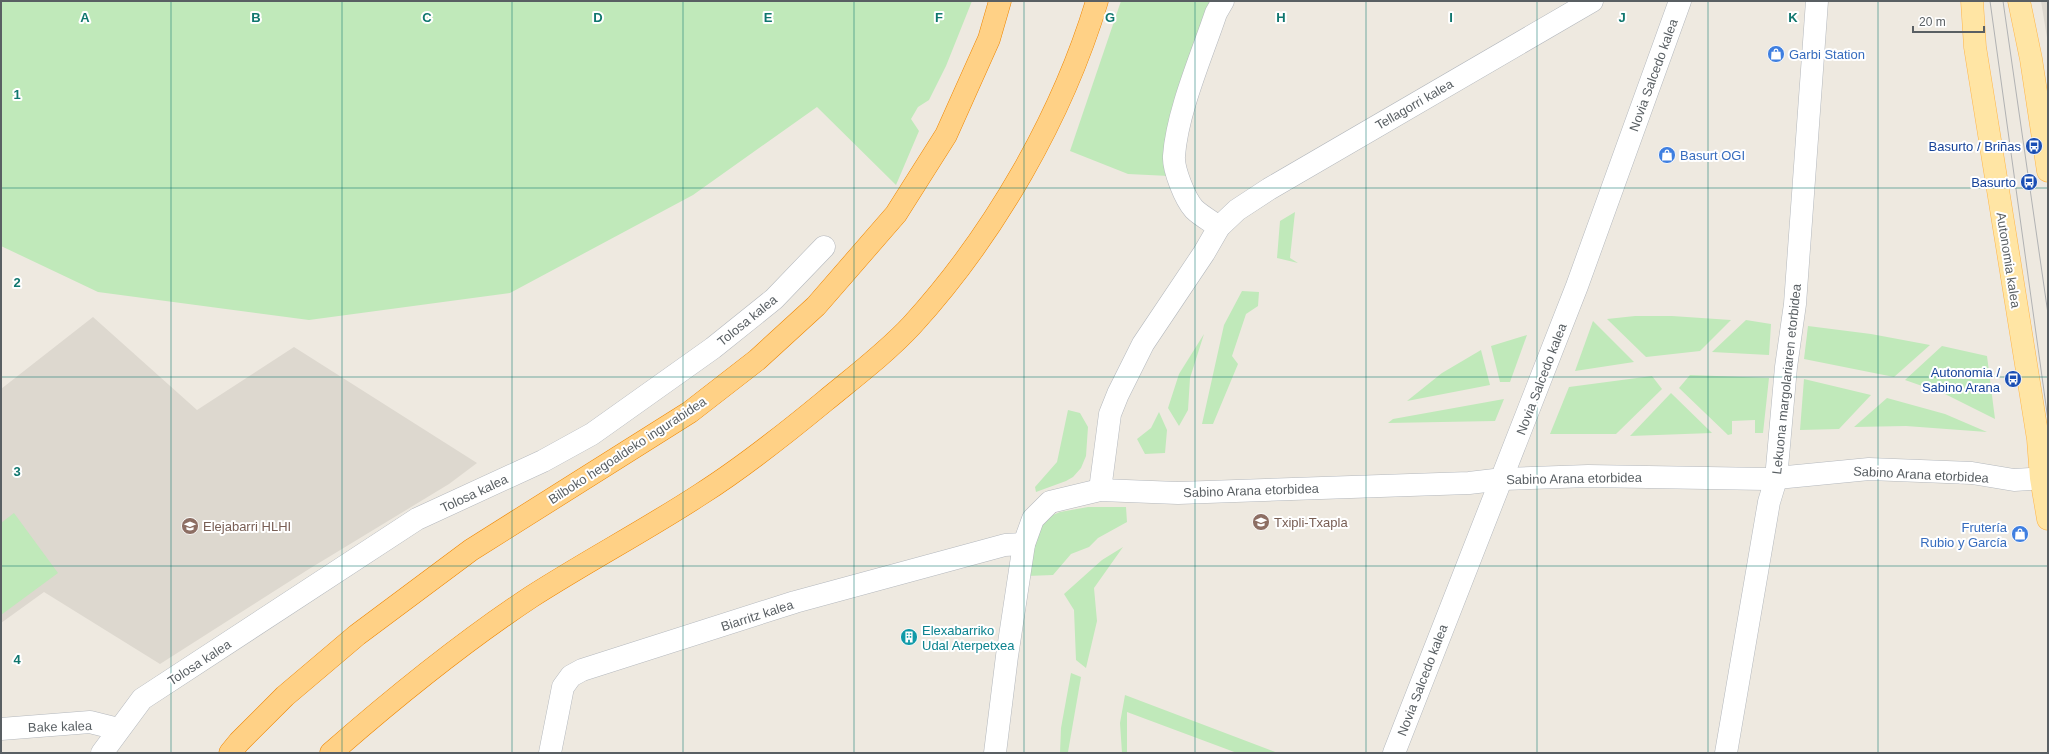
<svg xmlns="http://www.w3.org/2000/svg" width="2049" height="754" font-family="Arial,sans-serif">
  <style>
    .education { fill: #ddd8cf }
    .green { fill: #c0e9ba }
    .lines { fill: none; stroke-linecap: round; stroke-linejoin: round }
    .minor-casing { stroke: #b4b8bd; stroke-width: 23 }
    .major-casing { stroke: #ffb548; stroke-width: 23 }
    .highway-casing { stroke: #ee8600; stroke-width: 23 }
    .minor { stroke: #fff; stroke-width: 22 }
    .major { stroke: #ffe5a4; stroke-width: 22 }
    .highway { stroke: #ffd186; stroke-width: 22 }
    .tram { stroke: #b1b2b3; stroke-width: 1 }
    .grid { fill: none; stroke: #0f766e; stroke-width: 1; stroke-opacity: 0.55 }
    .labels { text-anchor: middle; stroke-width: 4; stroke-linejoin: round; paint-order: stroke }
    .shop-label { font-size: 13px; fill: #366cbe; stroke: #fff; text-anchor: start }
    .street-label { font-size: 13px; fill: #595f63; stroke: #fff }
    .transit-label { font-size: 13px; fill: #164399; stroke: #fff; text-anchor: end }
    .education-label { font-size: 13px; fill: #785e54; stroke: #fff; text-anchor: start }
    .culture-label { font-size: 13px; fill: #0d838f; stroke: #fff; text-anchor: start }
    .grid-label { font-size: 13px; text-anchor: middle; font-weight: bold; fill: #0f766e; stroke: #fff; stroke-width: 4; stroke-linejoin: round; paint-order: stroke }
  </style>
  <rect width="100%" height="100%" fill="#eee9e0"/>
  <g class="education">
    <polygon points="2041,1 2048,1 2048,44"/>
    <polygon points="93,317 197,410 294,347 477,463 449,484 309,569 160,664 44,592 1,623 1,389"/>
  </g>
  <g class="green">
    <polygon points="1,1 972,1 946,66 929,100 918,107 911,119 919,131 896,185 817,107 693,195 510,293 309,320 98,292 1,246"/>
    <polygon points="1121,1 1215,1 1169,176 1128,174 1070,151"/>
    <polygon points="1295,212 1290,258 1298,263 1277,258 1280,221"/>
    <polygon points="1242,291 1259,292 1258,306 1246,314 1232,356 1238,364 1213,424 1202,424 1224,325"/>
    <polygon points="1635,316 1672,316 1731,320 1700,351 1646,357 1607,319"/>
    <polygon points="1746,320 1771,324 1769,355 1712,352"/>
    <polygon points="1593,321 1634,362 1575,371"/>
    <polygon points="1808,326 1871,334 1930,345 1894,377 1804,359"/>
    <polygon points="1204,334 1190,378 1188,410 1179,426 1168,408 1179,374"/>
    <polygon points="1527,335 1510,382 1500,382 1491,346"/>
    <polygon points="1942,346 1987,356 1995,419 1945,394 1905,380"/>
    <polygon points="1481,350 1490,385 1407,401 1442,373"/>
    <polygon points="1690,375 1769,378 1763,433 1755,433 1755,420 1732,421 1732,434 1728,435 1679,388"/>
    <polygon points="1652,376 1662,389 1616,434 1550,434 1569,387"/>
    <polygon points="1804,379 1871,395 1839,429 1800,430"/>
    <polygon points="1671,393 1712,433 1630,436"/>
    <polygon points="1887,398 1945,414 1987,432 1906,426 1854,427"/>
    <polygon points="1504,399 1495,421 1388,423 1393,419"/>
    <polygon points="1068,410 1080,413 1088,427 1086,456 1081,468 1073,477 1066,481 1036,492 1035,487 1057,462"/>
    <polygon points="1159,412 1167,430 1165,453 1145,454 1137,439 1151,428"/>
    <polygon points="1088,507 1126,507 1127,522 1098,538 1089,547 1071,554 1053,575 1027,576 1033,536 1048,517 1060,512"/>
    <polygon points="14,513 58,573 1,615 1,523"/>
    <polygon points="1123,547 1094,588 1097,621 1086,668 1076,660 1074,610 1064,594 1102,560"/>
    <polygon points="1071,673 1081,677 1068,752 1060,753 1061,728"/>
    <polygon points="1125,695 1278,753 1237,753 1127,712 1127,753 1122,753 1120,723"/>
  </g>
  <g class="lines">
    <g class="minor-casing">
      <g id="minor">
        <path d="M1219,227C1211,221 1201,216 1194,209C1185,199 1173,169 1174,156C1177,112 1202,55 1216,13L1223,1"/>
        <polyline points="1100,490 1110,414 1118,394 1143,344 1204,253 1219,227 1237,210 1269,189 1592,1"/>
        <polyline points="1,729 90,722 118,729"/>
        <polyline points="102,753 142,699 417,519 543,461 592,434 713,348 774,299 824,247"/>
        <polyline points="550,753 563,687 571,676 582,670 795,602 1005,545 1024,544"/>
        <polyline points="995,753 1007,656 1024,544 1033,519 1050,502 1100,490 1178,493 1469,483 1503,479 1588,476 1766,479 1869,469 1972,473 2014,480 2048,478"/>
        <polyline points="1394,753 1577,286 1680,1"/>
        <polyline points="1726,753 1769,502 1776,479 1786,367 1795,304 1817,1"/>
      </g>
    </g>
    <g class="major-casing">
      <g id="major">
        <polyline points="1972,1 1975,47 2038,439 2041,478 2048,519"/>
        <polyline points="2019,1 2031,59 2048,171"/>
      </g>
    </g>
    <g class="highway-casing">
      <g id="highway">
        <polyline points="230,753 239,742 285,696 357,635 471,550 690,412 757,360 816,306 896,214 946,135 989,39 1000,1"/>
        <path d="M331,753C395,697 460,644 531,597C587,561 646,530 701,494C745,466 785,434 825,401C854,377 886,353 912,325C994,235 1062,117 1097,1"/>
      </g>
    </g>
    <use href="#minor" class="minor"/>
    <use href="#major" class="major"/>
    <use href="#highway" class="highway"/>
    <g class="tram">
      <polyline points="1990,1 2048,420"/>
      <polyline points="2003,1 2048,314"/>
    </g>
  </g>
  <path class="grid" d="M171,1V753M342,1V753M512,1V753M683,1V753M854,1V753M1024,1V753M1195,1V753M1366,1V753M1537,1V753M1708,1V753M1878,1V753M1,188H2048M1,377H2048M1,566H2048"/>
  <defs>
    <g id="shop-disc" transform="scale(0.9)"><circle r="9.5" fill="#3f7fe0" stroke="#fff"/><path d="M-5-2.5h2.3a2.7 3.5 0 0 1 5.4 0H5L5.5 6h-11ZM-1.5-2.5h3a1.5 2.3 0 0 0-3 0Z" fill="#fff"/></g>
    <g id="bus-disc" transform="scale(0.9)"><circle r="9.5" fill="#1a4fb4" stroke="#fff"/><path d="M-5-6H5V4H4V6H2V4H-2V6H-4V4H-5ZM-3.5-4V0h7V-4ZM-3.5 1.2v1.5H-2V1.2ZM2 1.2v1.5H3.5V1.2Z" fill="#fff"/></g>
    <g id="school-disc" transform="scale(0.9)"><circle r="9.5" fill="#8d6e63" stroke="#fff"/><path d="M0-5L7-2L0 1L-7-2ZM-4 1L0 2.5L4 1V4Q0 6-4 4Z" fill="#fff"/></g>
    <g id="building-disc" transform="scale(0.9)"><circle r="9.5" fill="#0f9aa8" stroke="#fff"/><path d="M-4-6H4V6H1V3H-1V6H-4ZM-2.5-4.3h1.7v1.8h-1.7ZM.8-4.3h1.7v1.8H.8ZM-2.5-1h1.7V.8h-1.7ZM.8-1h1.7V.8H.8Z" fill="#fff"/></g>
  </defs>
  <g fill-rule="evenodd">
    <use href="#shop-disc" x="1776" y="54"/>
    <use href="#bus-disc" x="2034" y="146"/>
    <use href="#shop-disc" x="1667" y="155"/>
    <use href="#bus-disc" x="2029" y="182"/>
    <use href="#bus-disc" x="2013" y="379"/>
    <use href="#school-disc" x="1261" y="522"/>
    <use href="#school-disc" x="190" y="526"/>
    <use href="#shop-disc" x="2020" y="534"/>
    <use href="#building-disc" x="909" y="637"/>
  </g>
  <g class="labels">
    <g class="shop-label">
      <text x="1789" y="59">Garbi Station</text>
      <text x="1680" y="160">Basurt OGI</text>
      <text x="2007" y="532" text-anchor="end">Frutería<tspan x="2007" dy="15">Rubio y García</tspan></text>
    </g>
    <g class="street-label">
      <text transform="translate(1653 75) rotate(-70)" y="5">Novia Salcedo kalea</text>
      <text transform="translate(1414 104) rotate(-30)" y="5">Tellagorri kalea</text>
      <text transform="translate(2009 260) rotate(81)" y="5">Autonomia kalea</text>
      <text transform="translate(747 320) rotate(-39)" y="5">Tolosa kalea</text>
      <text transform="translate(1541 379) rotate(-69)" y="5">Novia Salcedo kalea</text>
      <text transform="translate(1786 379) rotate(-84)" y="5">Lekuona margolariaren etorbidea</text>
      <text transform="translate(627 450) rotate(-33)" y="5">Bilboko hegoaldeko ingurabidea</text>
      <text transform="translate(1921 474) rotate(3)" y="5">Sabino Arana etorbidea</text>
      <text transform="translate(1574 478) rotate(-1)" y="5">Sabino Arana etorbidea</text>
      <text transform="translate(1251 490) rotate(-2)" y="5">Sabino Arana etorbidea</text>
      <text transform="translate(474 493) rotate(-25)" y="5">Tolosa kalea</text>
      <text transform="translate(757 615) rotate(-18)" y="5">Biarritz kalea</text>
      <text transform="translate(199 662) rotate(-33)" y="5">Tolosa kalea</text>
      <text transform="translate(1422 680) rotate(-69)" y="5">Novia Salcedo kalea</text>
      <text transform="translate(60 726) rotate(-2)" y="5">Bake kalea</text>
    </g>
    <g class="transit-label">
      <text x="2021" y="151">Basurto / Briñas</text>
      <text x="2016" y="187">Basurto</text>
      <text x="2000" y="377">Autonomia /<tspan x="2000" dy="15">Sabino Arana</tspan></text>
    </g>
    <g class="education-label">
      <text x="1274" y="527">Txipli-Txapla</text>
      <text x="203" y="531">Elejabarri HLHI</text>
    </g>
    <g class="culture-label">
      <text x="922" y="635">Elexabarriko<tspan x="922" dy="15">Udal Aterpetxea</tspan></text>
    </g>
  </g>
  <g class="grid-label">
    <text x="85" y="22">A</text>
    <text x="256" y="22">B</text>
    <text x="427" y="22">C</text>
    <text x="598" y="22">D</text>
    <text x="768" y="22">E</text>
    <text x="939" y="22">F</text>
    <text x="1110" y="22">G</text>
    <text x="1281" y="22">H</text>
    <text x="1451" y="22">I</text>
    <text x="1622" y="22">J</text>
    <text x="1793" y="22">K</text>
    <text x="17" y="99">1</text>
    <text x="17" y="287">2</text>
    <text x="17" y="476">3</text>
    <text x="17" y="664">4</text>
  </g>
  <rect width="2049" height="754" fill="none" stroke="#595f63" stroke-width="4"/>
  <path d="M1913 26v6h71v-6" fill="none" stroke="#595f63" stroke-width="2"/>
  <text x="1919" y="26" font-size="12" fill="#595f63" stroke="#ffffff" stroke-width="3" paint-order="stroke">20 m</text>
</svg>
